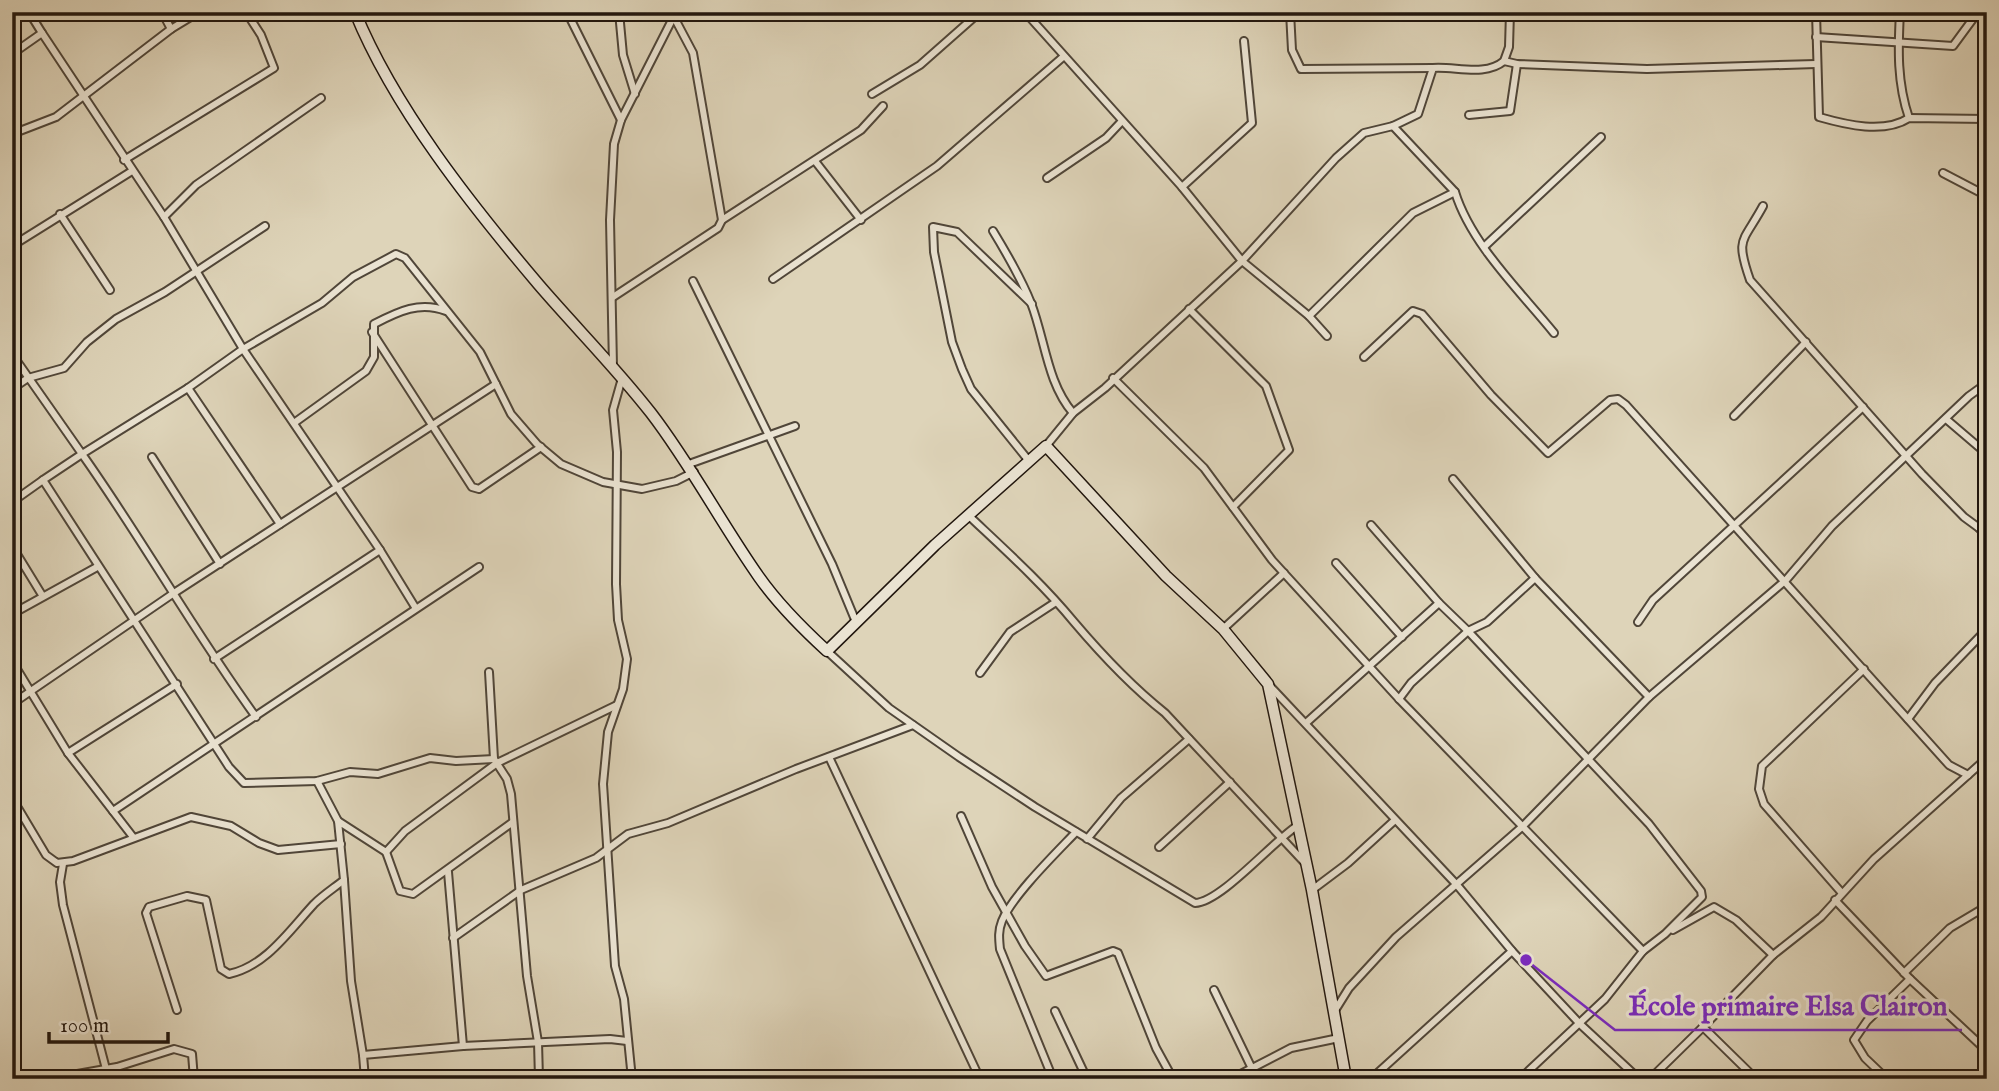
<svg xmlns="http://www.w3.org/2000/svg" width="1999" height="1091" font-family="'IM FELL English',serif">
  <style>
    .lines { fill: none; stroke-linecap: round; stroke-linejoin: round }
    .street-casing { stroke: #504639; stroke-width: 10 }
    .secondary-casing { stroke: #21160e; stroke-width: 13 }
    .street { stroke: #eae3d2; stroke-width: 6 }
    .secondary { stroke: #eae3d2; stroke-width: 10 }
    .leader { fill: none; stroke: #7b2cbf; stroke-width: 2.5 }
    .callout-dot { fill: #7b2cbf; stroke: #eae3d2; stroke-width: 2.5 }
    .callout-label { font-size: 28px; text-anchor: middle; font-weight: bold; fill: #7b2cbf; stroke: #eae3d2; stroke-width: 6; stroke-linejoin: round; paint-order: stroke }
  </style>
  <rect width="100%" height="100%" fill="#ded4b9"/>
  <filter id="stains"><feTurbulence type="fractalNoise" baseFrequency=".00286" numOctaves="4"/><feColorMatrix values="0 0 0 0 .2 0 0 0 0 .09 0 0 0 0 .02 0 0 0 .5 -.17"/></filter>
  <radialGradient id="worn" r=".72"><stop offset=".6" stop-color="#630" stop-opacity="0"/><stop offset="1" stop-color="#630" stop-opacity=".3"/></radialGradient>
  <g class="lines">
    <g class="street-casing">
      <g id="street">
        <polyline points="29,12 42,33"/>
        <polyline points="567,12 621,120"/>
        <polyline points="619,12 623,55 635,94"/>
        <polyline points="1025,12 1182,187 1242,261 1309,316 1327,336"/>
        <polyline points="1290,12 1292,50 1301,69 1433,68"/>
        <path d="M1816,12L1819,117C1847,125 1884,134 1909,118L1987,119"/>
        <path d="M1900,12C1898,49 1897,83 1909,118"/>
        <polyline points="171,29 199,12"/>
        <polyline points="1816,37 1953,46 1978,12"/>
        <polyline points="12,54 42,33 164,217 243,349 380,550 415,607"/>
        <polyline points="1504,61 1517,64 1647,69 1816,64"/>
        <polyline points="872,94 920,65 980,12"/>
        <polyline points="1469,115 1510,111 1517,64"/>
        <polyline points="12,134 56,117 171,29 162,12"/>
        <polyline points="124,160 274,68 261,35 246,12"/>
        <polyline points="815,161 861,220"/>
        <polyline points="1943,173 1987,196"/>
        <polyline points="1047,178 1106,138 1122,121"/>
        <polyline points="1182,187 1252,123 1244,41"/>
        <path d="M1455,192C1471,244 1520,291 1554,333"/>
        <path d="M1763,206C1743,243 1735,237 1750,280L1922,474L1964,517L1979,528"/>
        <polyline points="60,214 110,290"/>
        <polyline points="164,217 196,185 321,98"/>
        <polyline points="722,220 861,130 883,106"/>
        <path d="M993,231C1007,254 1021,278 1031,303C1045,339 1047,383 1073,413"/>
        <polyline points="12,246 132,171"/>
        <polyline points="1485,246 1601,137"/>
        <polyline points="773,279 937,166 1063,57"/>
        <polyline points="693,281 832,564 856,622"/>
        <polyline points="613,297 718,228 722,220 693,53 675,19"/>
        <polyline points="1189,309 1266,386 1289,450 1233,507"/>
        <polyline points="1309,316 1413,213 1455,192 1393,126"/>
        <polyline points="372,332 472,487 479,489 541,447"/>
        <polyline points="12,354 82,454 188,388 243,349 322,303 353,277 396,254 405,258 480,352 511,414 537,444 561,464 603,482 642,489 676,481 694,472"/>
        <polyline points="1364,357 1413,311 1422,314 1491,395 1548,453 1610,400 1618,399 1626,405 1949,765 1968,775"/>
        <polyline points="613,366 610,220 614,144 621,120 676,12"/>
        <polyline points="622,378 613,410 617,452 616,584 618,620 627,659 623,689 608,732 603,784 615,966 624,999 632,1079"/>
        <polyline points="1113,378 1204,468 1272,560 1399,699 1643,951"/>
        <polyline points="188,388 280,524"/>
        <polyline points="12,389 28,378 64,368 87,342 116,319 165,292 265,226"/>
        <polyline points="1734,416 1806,342"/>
        <polyline points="1946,419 1987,454"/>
        <path d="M294,423L366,371L374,357V324C399,311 420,301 446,311"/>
        <path d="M1046,446L1073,413L1105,388L1242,261L1336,158L1364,133L1393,126L1418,114L1433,68C1455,66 1485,77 1504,61L1509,47L1510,12"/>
        <polyline points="152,457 220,564"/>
        <polyline points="1029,461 971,389 962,369 952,342 934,252 933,227 957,232 1032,304"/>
        <polyline points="689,464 795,426"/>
        <polyline points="1453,479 1535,578 1649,697"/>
        <polyline points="12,502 43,480"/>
        <path d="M968,515C1004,549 1042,583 1074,622C1102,655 1131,686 1165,713L1304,862"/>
        <polyline points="1987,520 1979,528 1987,537"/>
        <polyline points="1371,525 1439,603 1468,631 1649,824 1701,891 1702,897 1665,934 1643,951 1605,999 1520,1079"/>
        <polyline points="12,546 42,595"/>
        <polyline points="1336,563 1402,637"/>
        <polyline points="12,614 97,567"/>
        <polyline points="1638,622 1653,600 1863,407"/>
        <polyline points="1223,629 1284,573"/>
        <path d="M827,651L889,708L959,757L1035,807L1195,903C1221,902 1272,842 1297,826"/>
        <polyline points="214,659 380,550"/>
        <polyline points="12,661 68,753 133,837"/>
        <polyline points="489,672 494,759 507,779 511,794 527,976 538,1042 539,1079"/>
        <polyline points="980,673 1010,632 1056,602"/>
        <polyline points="1269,685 1457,885 1512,951 1580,1024 1639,1079"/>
        <polyline points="1399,699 1411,683 1468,631 1487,622 1535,578"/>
        <polyline points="12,704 174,593 496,384"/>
        <path d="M256,717C194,632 143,540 82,454L43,480L229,767L244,783L317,781L350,772L378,774L430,758L456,761L494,759"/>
        <polyline points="1908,719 1935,683 1987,629"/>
        <polyline points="1306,723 1439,603"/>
        <polyline points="68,753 177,684"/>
        <polyline points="829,757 980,1079"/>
        <polyline points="317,781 338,821"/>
        <polyline points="12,798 46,855 57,863 73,861 191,817 231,826 259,843 278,850 341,844"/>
        <polyline points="113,811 479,567"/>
        <polyline points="961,816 992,887 1025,946 1046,976 1113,951 1118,953 1156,1048 1173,1079"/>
        <polyline points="1087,839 1121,798 1189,739"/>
        <polyline points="1159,847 1230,782"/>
        <polyline points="386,852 400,891 413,894 513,822"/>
        <polyline points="63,864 60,882 63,905 106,1069"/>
        <polyline points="448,872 463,1046"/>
        <polyline points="344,880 351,981 363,1055"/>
        <polyline points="1312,890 1348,863 1395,820"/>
        <polyline points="1841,892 1764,804 1759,789 1762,766 1864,669"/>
        <polyline points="1835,900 1910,979 1987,1051"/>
        <polyline points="1673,930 1714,907 1736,920 1773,955"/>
        <polyline points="453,938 521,890 596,858 628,834 668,823 796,769 913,725"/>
        <polyline points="1904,973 1950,928 1987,906"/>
        <polyline points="1214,990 1257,1079"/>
        <path d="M177,1010L146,913L149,907L187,896L206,900L221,969L229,974C266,966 289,931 314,904C323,895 334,888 344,880L338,821L386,852L405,831L497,763L617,705"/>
        <polyline points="1055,1011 1087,1079"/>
        <polyline points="1334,1012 1349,988 1396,937 1523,826 1649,697 1786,580 1832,526 1969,396 1987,383"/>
        <polyline points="1703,1027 1773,955 1821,917 1874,859 1987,758"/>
        <polyline points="49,1079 117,1067 174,1049 192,1054 194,1079"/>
        <polyline points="365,1079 363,1055 463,1046 610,1039 627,1041"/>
        <path d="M1053,1079L1000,949C999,939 998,931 1002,921C1012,896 1056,853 1076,832"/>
        <polyline points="1231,1079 1291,1048 1339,1038"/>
        <polyline points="1371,1079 1512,951"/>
        <polyline points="1650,1079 1703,1027 1756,1079"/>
        <polyline points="1887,1079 1865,1058 1854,1040 1867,1021 1910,979"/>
      </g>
    </g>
    <g class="secondary-casing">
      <path id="secondary" d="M355,12C394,108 472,206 539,285C576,328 616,368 651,413C691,465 721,523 759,577C778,604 803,629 827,651L935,545L1046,446L1166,576L1223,629L1268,684L1312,890L1346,1079"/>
    </g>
    <use href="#street" class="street"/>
    <use href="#secondary" class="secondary"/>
  </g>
  <path class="leader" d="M1526 960L1615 1030H1962"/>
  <circle class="callout-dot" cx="1526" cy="960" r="7"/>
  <g class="callout-label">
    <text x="1788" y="1015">École primaire Elsa Clairon</text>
  </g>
  <rect width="1999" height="1091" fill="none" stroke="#ded4b9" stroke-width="42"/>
  <rect x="14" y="14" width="1971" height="1063" fill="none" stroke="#21160e" stroke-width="3.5"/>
  <rect x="21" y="21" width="1957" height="1049" fill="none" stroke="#21160e" stroke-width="2"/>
  <path d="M49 1032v10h119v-10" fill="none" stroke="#21160e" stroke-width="3.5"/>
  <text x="60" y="1032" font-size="21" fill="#21160e" stroke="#eae3d2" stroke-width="5" paint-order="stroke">100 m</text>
  <rect width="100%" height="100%" filter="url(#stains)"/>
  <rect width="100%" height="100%" fill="url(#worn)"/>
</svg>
